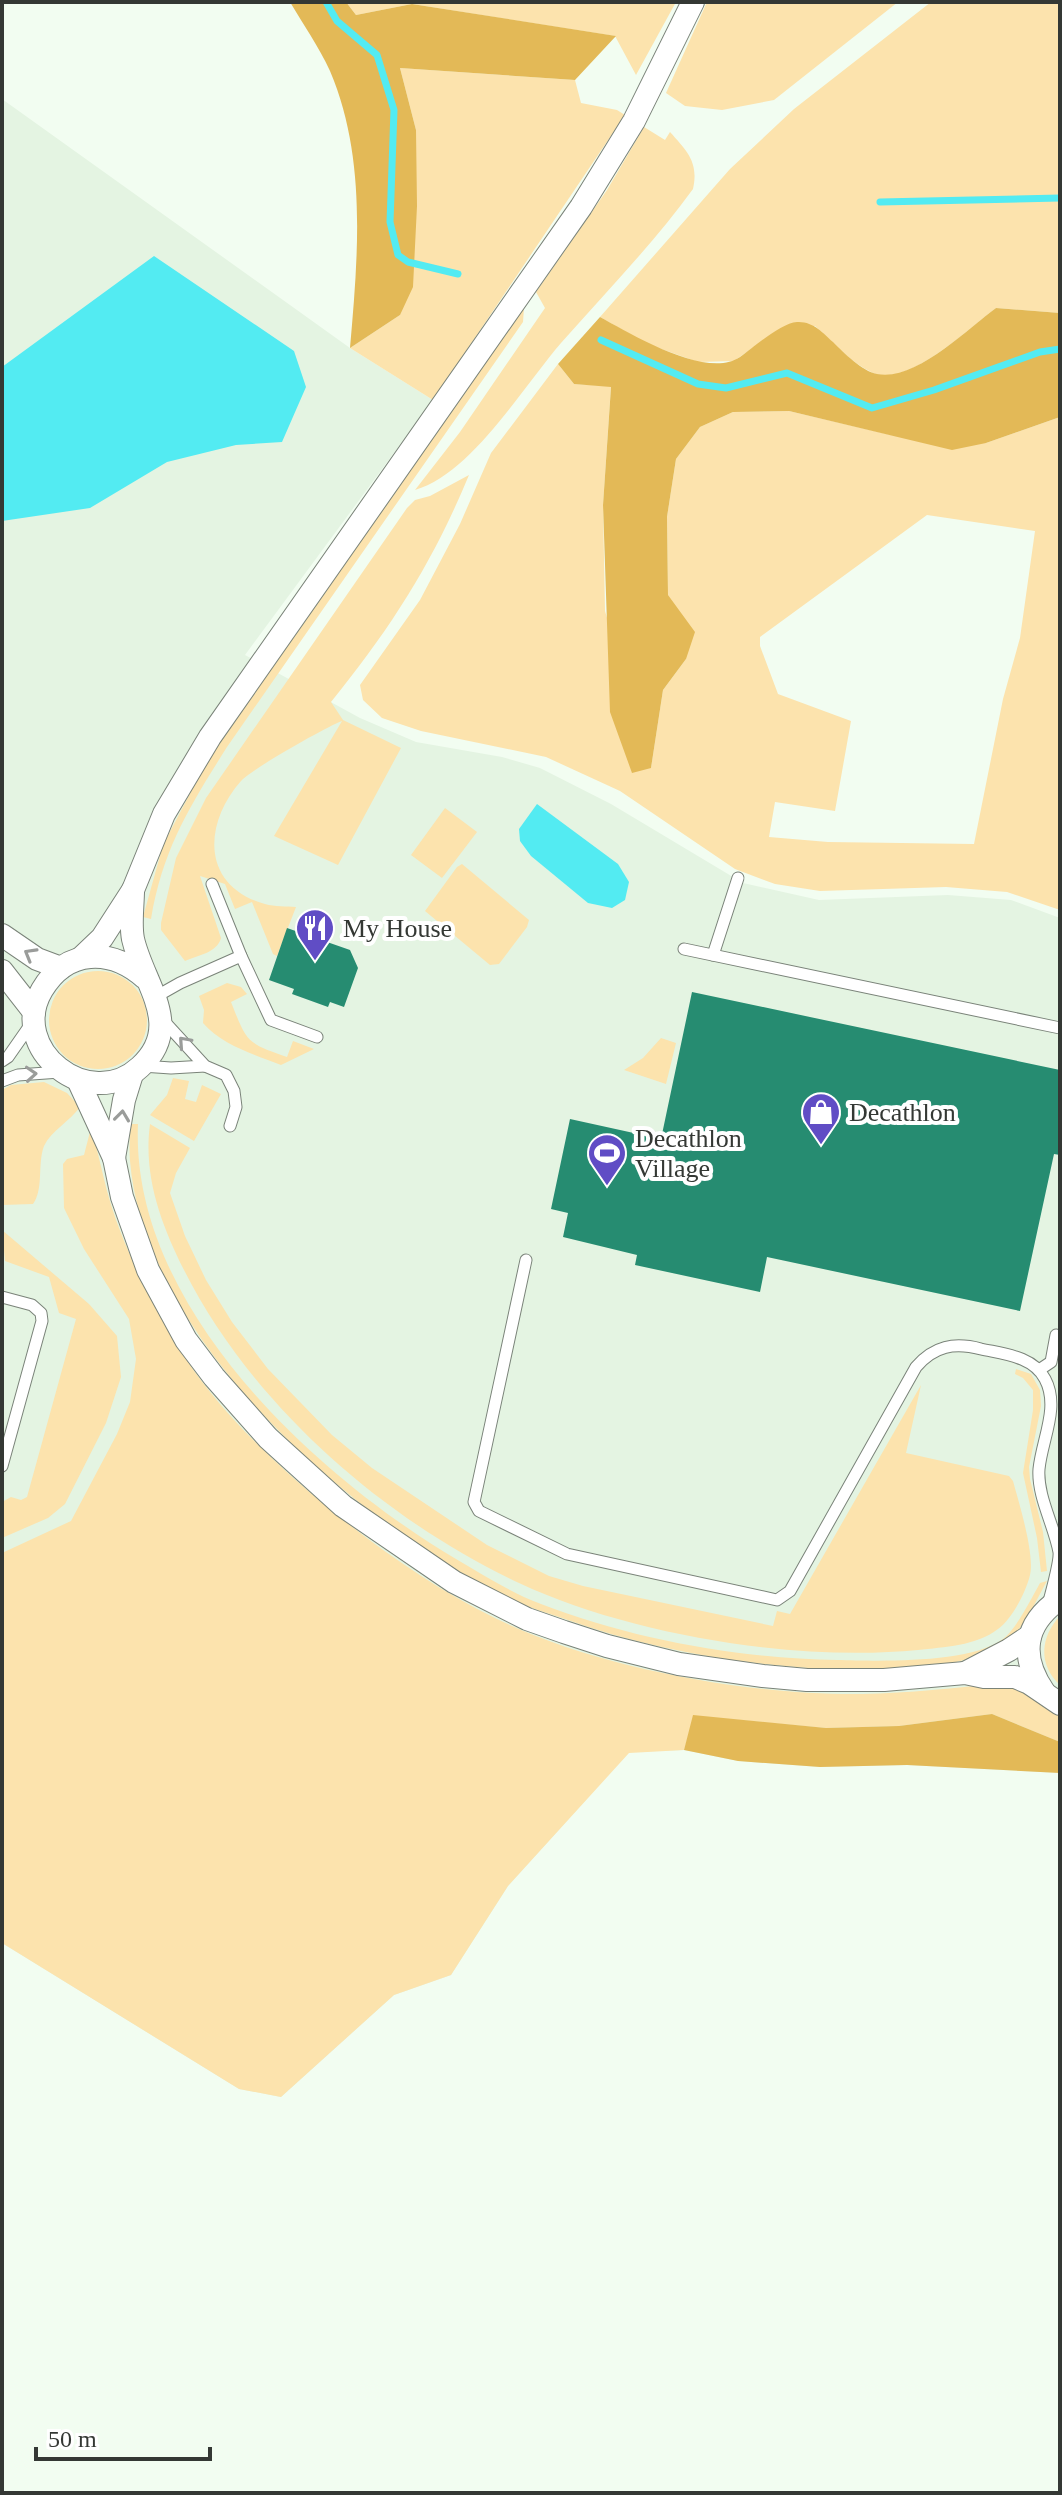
<svg xmlns="http://www.w3.org/2000/svg" width="1062" height="2495" font-family="'Times New Roman',serif">
  <style>
    .built { fill: #e4f4e2 }
    .green { fill: #fce3ad; fill-rule: evenodd }
    .forest { fill: #e3b957 }
    .water { fill: #53ebf2 }
    .lines { fill: none; stroke-linecap: round; stroke-linejoin: round }
    .stream { stroke: #53ebf2; stroke-width: 7 }
    .building { fill: #268c71 }
    .lane-casing { stroke: #7a8379; stroke-width: 13 }
    .street-casing { stroke: #7a8379; stroke-width: 24 }
    .lane { stroke: #fff; stroke-width: 11 }
    .street { stroke: #fff; stroke-width: 22 }
    .oneway { stroke: #9a9c9a }
    .labels { text-anchor: middle; stroke-width: 8; stroke-linejoin: round; paint-order: stroke }
    .poi-label { font-size: 26px; fill: #343834; stroke: #fff; text-anchor: start }
  </style>
  <rect width="100%" height="100%" fill="#f2fdf1"/>
  <polygon class="built" points="2,99 350,348 433,400 245,655 360,718 416,742 502,757 540,768 611,804 743,883 819,900 948,895 1011,900 1060,918 1060,1773 907,1765 820,1767 738,1761 684,1750 629,1752 508,1886 451,1975 394,1995 281,2097 239,2089 2,1943"/>
  <g class="green">
    <polygon points="346,2 676,2 636,75 615,36 412,4 356,15"/>
    <polygon points="707,2 898,2 774,100 722,110 685,106 666,93"/>
    <path d="M931,2H1060V313L996,308C969,328 908,388 873,373C851,363 833,342 815,326L775,332L734,361L698,362L647,344L600,317L730,169L794,109Z"/>
    <polygon points="400,68 575,80 581,103 617,110 625,115 433,400 350,348 400,315 416,130"/>
    <path d="M644,127L665,140L670,132C687,151 699,162 693,189C653,244 606,292 561,343C523,387 471,474 415,490L460,432L545,308L536,292L607,190Z"/>
    <path d="M524,308L523,322L227,747C190,806 163,848 151,919L143,917L163,845L206,763Z"/>
    <path d="M558,364L574,384L611,386L603,505L605,611L651,768L663,690L686,659L668,595L667,517L676,459L700,427L733,412L789,411L891,435L986,443L1060,417V910L1007,892L946,887L820,891L775,884L735,869L620,791L546,757L421,731L382,718L363,700L360,685L420,600L460,524L491,453ZM927,515L1035,531L1020,638L1003,699L974,844L828,842L769,837L775,802L835,811L851,721L778,694L760,646V637Z"/>
    <path d="M469,475C433,562 391,628 331,702L343,720L401,748L338,865L274,836L342,721C324,728 252,769 241,781C203,824 201,886 265,904C275,907 286,906 296,907L277,956L273,954L252,902L235,909L225,884L200,876L221,938C217,953 198,955 185,961L161,930V923L176,858L206,798L407,508L415,500L430,496Z"/>
    <polygon points="445,808 477,832 442,878 411,855"/>
    <polygon points="462,864 529,920 527,927 499,964 490,965 425,911 457,867"/>
    <circle cx="98" cy="1020" r="49"/>
    <path d="M227,983L241,987L247,994L231,1002C247,1042 246,1043 287,1057L293,1041L314,1049L281,1065C255,1055 222,1045 203,1023L204,1010L199,996Z"/>
    <polygon points="661,1038 676,1043 666,1084 624,1070 643,1058"/>
    <polygon points="173,1078 189,1081 185,1099 196,1102 202,1085 221,1094 194,1141 150,1115 167,1095"/>
    <path d="M44,1082L67,1093L80,1107C70,1121 51,1131 44,1146C37,1165 44,1188 33,1204L2,1205V1090L11,1085Z"/>
    <path d="M130,1124H138C130,1305 313,1474 456,1559C483,1575 512,1593 541,1604C635,1640 737,1658 837,1660C880,1661 969,1664 1003,1639C1017,1628 1031,1599 1040,1583L1047,1581C1035,1602 1025,1628 1006,1642C962,1674 862,1672 808,1668C724,1662 642,1647 562,1618C547,1613 531,1608 516,1602C361,1528 145,1344 130,1161C129,1149 130,1136 130,1124Z"/>
    <path d="M150,1124L190,1148L176,1173L170,1193L185,1236L206,1280L232,1322L268,1369L332,1435L372,1468L487,1545L549,1576L583,1586L773,1626L777,1611L790,1614L921,1385L906,1453L1009,1476L1013,1481C1019,1503 1035,1555 1030,1575C1026,1592 1012,1619 998,1629C976,1646 944,1647 918,1650C796,1662 630,1635 519,1583C383,1519 252,1405 184,1270C161,1224 143,1176 150,1124Z"/>
    <path d="M91,1128C97,1148 101,1167 106,1187C120,1241 147,1293 175,1341C211,1404 271,1460 326,1506C379,1549 435,1589 497,1619C597,1668 752,1696 863,1694C909,1693 955,1688 1002,1683L1022,1689L1060,1716V1742L992,1714L899,1726L826,1728L694,1716L684,1750L629,1753L508,1886L451,1975L394,1995L281,2097L239,2089L2,1943V1553L71,1521L117,1434L130,1402L136,1359L129,1319L84,1249L64,1208L63,1164L67,1159L84,1155Z"/>
    <polygon points="2,1230 89,1304 117,1336 121,1377 106,1423 65,1504 48,1518 2,1538 2,1502 11,1497 21,1500 27,1497 76,1319 59,1313 49,1277 5,1261"/>
    <polygon points="1016,1369 1031,1374 1040,1390 1041,1406 1029,1467 1030,1479 1043,1532 1047,1571 1041,1572 1037,1538 1023,1473 1033,1410 1033,1390 1023,1378 1015,1374"/>
    <path d="M1060,1616V1685C1038,1665 1040,1637 1060,1616Z"/>
  </g>
  <g class="forest">
    <path d="M290,2H346L356,15L412,4L616,36L575,80L400,68L416,130L417,206L413,287L400,315L350,348C358,256 367,158 330,71C319,47 303,24 290,2Z"/>
    <path d="M996,308L1060,313V417L986,443L952,450L789,411L733,412L700,427L676,459L667,517L668,595L695,632L686,659L663,690L651,768L632,773L610,712L603,505L611,387L574,384L558,364L600,317C631,334 707,380 740,357C754,347 781,323 797,322C813,321 823,333 833,342C844,353 862,371 877,374C915,382 967,329 996,308Z"/>
    <polygon points="992,1714 1060,1742 1060,1773 907,1765 820,1767 738,1761 684,1750 693,1715 826,1728 899,1726"/>
  </g>
  <g class="water">
    <polygon points="154,256 294,351 306,387 282,442 236,445 167,462 90,508 2,521 2,367"/>
    <polygon points="537,804 618,864 629,882 625,900 612,908 588,903 531,856 520,841 519,829"/>
  </g>
  <g class="lines">
    <g class="stream">
      <polyline points="326,2 337,21 377,55 394,110 390,222 398,255 408,262 458,274"/>
      <polyline points="880,202 1060,198"/>
      <polyline points="601,340 698,384 726,388 787,373 872,408 934,390 1040,352 1060,349"/>
    </g>
  </g>
  <g class="building">
    <polygon points="287,928 350,950 358,968 344,1007 330,1002 328,1007 292,994 294,989 269,980"/>
    <polygon points="692,992 1060,1070 1060,1155 1054,1154 1020,1311 767,1257 760,1292 635,1265 637,1255 563,1237 568,1213 551,1209 570,1119 661,1139"/>
  </g>
  <g class="lines">
    <g class="lane-casing">
      <g id="lane">
        <polyline points="212,884 241,956 271,1020 317,1037"/>
        <polyline points="684,949 1060,1028"/>
        <polyline points="713,955 738,878"/>
        <polyline points="157,996 180,983 241,956"/>
        <polyline points="162,1019 205,1066 226,1075 234,1091 236,1107 230,1126"/>
        <polyline points="2,1061 8,1057 31,1024"/>
        <polyline points="142,1066 171,1068 205,1066"/>
        <polyline points="2,1081 18,1075 60,1072"/>
        <path d="M526,1260L474,1502L479,1511L567,1554L777,1600L790,1591L916,1367C934,1346 954,1342 981,1349C1003,1354 1033,1356 1045,1379C1060,1407 1042,1439 1039,1469C1037,1496 1054,1525 1059,1552C1060,1560 1051,1594 1048,1605"/>
        <polyline points="2,1297 32,1305 41,1313 42,1321 2,1466"/>
        <polyline points="1039,1370 1051,1362 1056,1335 1060,1336"/>
      </g>
    </g>
    <g class="street-casing">
      <g id="street">
        <path d="M133,890C133,905 130,924 133,939C143,984 185,1026 140,1067C89,1114 7,1049 42,990C67,948 111,948 145,978"/>
        <polyline points="2,935 37,959 61,968"/>
        <polyline points="81,958 102,938 133,890 164,814 210,737 581,207 634,121 693,2"/>
        <polyline points="2,971 34,1012"/>
        <polyline points="78,1080 114,1158 122,1197 148,1270 186,1340 214,1377 268,1438 343,1506 454,1582 527,1619 564,1632 607,1646 679,1664 763,1676 807,1680 884,1680 965,1673 984,1677 1015,1677 1029,1683 1060,1704"/>
        <polyline points="114,1158 124,1100 132,1074"/>
        <polyline points="965,1673 1009,1650 1030,1636"/>
        <path d="M1044,1692C1020,1657 1023,1624 1060,1599"/>
      </g>
    </g>
    <use href="#lane" class="lane"/>
    <use href="#street" class="street"/>
  </g>
  <defs><path id="oneway-chevron" d="M-2-3.5L2.5 0L-2 3.5" fill="none" stroke-width="1.6" stroke-linecap="round" stroke-linejoin="round" transform="scale(2)"/></defs>
  <g class="oneway">
    <use href="#oneway-chevron" transform="translate(30 954) rotate(-150)"/>
    <use href="#oneway-chevron" transform="translate(184 1042) rotate(-132)"/>
    <use href="#oneway-chevron" transform="translate(31 1074) rotate(-4)"/>
    <use href="#oneway-chevron" transform="translate(122 1116) rotate(-83)"/>
  </g>
  <defs>
    <g id="restaurant-pin" transform="scale(2)"><path d="M0 17L-7.5 6A9.5 9.5 0 1 1 7.5 6Z" fill="#604dc5" stroke="#fff"/><path d="M-5-6h1v4h1v-4h1v4h1v-4h1v5L-1.5 .5V6h-2V.5L-5-1ZM5-6V6H3V1.5H1.5Q1.5-4 5-6Z" fill="#fff"/></g>
    <g id="shop-pin" transform="scale(2)"><path d="M0 17L-7.5 6A9.5 9.5 0 1 1 7.5 6Z" fill="#604dc5" stroke="#fff"/><path d="M-5-2.5h2.3a2.7 3.5 0 0 1 5.4 0H5L5.5 6h-11ZM-1.5-2.5h3a1.5 2.3 0 0 0-3 0Z" fill="#fff"/></g>
    <g id="stadium-pin" transform="scale(2)"><path d="M0 17L-7.5 6A9.5 9.5 0 1 1 7.5 6Z" fill="#604dc5" stroke="#fff"/><path d="M0-5a6.5 5 0 1 0 0 10a6.5 5 0 1 0 0-10ZM-3.5-1.8h7v3.6h-7Z" fill="#fff"/></g>
  </defs>
  <g fill-rule="evenodd">
    <use href="#restaurant-pin" x="315" y="928"/>
    <use href="#shop-pin" x="821" y="1112"/>
    <use href="#stadium-pin" x="607" y="1153"/>
  </g>
  <g class="labels">
    <g class="poi-label">
      <text x="343" y="937">My House</text>
      <text x="849" y="1121">Decathlon</text>
      <text x="635" y="1147">Decathlon<tspan x="635" dy="30">Village</tspan></text>
    </g>
  </g>
  <rect width="1062" height="2495" fill="none" stroke="#343834" stroke-width="8"/>
  <path d="M36 2447v12h174v-12" fill="none" stroke="#343834" stroke-width="4"/>
  <text x="48" y="2447" font-size="24" fill="#343834" stroke="#ffffff" stroke-width="6" paint-order="stroke">50 m</text>
</svg>
